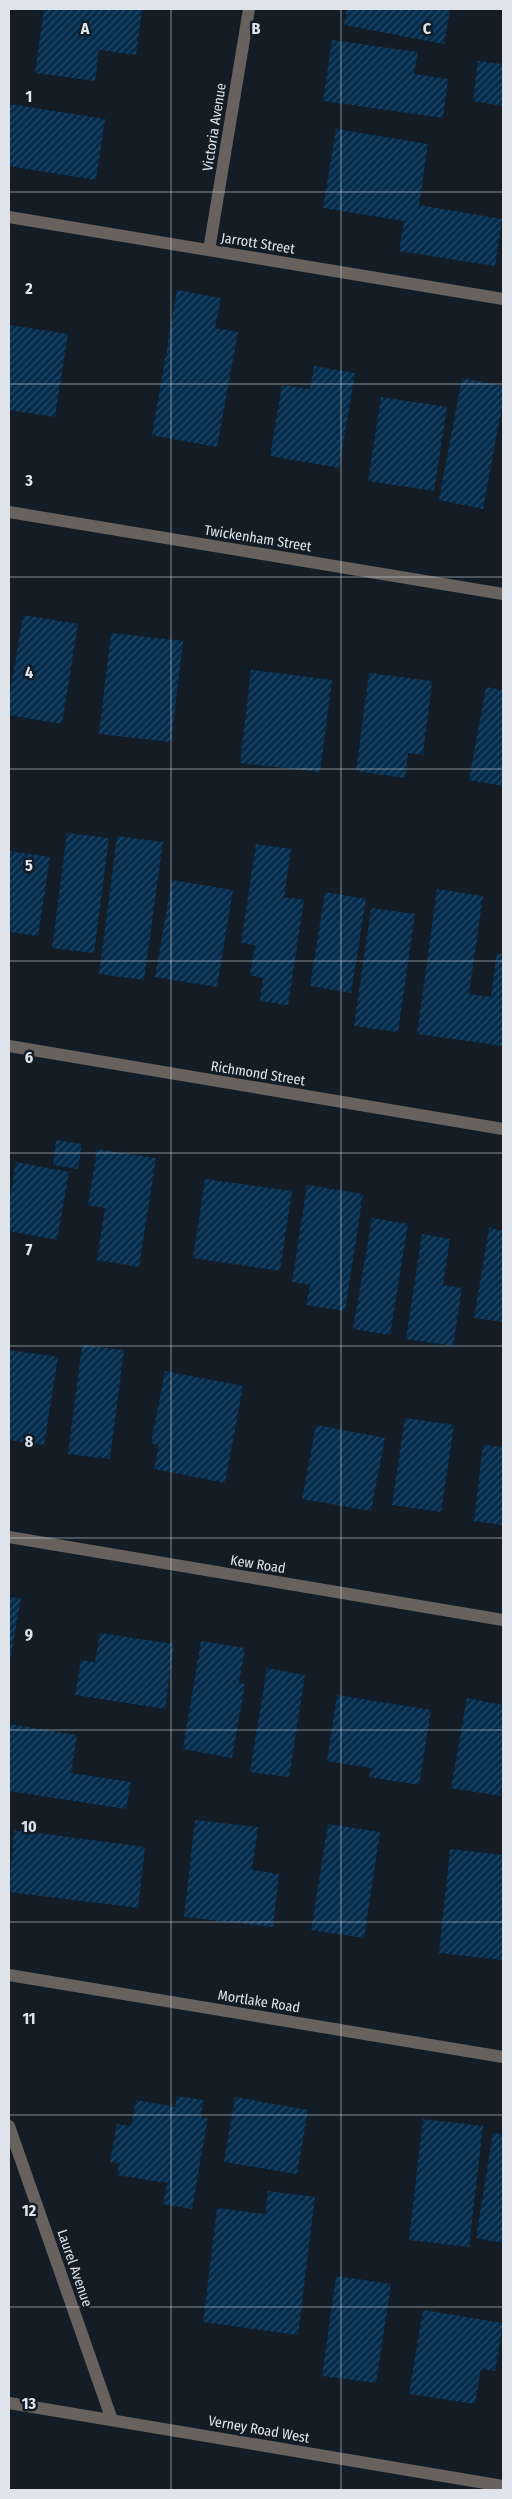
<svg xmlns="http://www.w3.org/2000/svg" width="512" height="2499" font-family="'Fira Sans Condensed',sans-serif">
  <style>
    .building { fill: url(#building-hatch) }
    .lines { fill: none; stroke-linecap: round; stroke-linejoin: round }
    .minor { stroke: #68625f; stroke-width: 12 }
    .grid { fill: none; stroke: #dee4ea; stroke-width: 1; stroke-opacity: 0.55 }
    .labels { text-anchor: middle; stroke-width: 5; stroke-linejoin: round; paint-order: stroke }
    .street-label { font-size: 14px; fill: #dee4ea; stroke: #141d26 }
    .grid-label { font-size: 16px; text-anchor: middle; font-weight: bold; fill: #dee4ea; stroke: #141d26; stroke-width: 5; stroke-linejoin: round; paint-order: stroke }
  </style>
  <defs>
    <pattern id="building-hatch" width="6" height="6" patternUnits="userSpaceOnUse" patternTransform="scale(1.25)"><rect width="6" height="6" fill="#042c4c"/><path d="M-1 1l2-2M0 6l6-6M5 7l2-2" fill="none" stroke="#284a66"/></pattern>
  </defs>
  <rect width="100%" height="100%" fill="#141d26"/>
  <g class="building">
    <polygon points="44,9 142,9 136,55 99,50 95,81 35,73"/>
    <polygon points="347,9 450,9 444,44 344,25"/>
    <polygon points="332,40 418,52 414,74 448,79 443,118 323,101"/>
    <polygon points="478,61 503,64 503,106 473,101"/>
    <polygon points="9,104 105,119 96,180 9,166"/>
    <polygon points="336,129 428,144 419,205 502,219 495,266 399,251 404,221 323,208"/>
    <polygon points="177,290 221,298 215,328 238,332 217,447 152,435"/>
    <polygon points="9,325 68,334 55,417 9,410"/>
    <polygon points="314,366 355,373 339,468 270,456 282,385 310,389"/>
    <polygon points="462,378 503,386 503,401 483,509 439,500"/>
    <polygon points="381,397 447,407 434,491 368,481"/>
    <polygon points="23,615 78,624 62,724 9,715 9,699"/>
    <polygon points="111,633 183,641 171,742 99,734"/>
    <polygon points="251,670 332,680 320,772 240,763"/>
    <polygon points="369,673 432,681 423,755 408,753 405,778 356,771"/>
    <polygon points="486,687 503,690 503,786 469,780"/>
    <polygon points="67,833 109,838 94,953 52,948"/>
    <polygon points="117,836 163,842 144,980 99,974"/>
    <polygon points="256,844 291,849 284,897 304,900 288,1005 260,1001 263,978 250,975 255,945 241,943"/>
    <polygon points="9,851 50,857 38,936 9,932"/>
    <polygon points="172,880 233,890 217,987 155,977"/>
    <polygon points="437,889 483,896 469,994 491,997 497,953 503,954 503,1046 417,1034"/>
    <polygon points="325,892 366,899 351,993 310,986"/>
    <polygon points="371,908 415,914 398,1032 354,1026"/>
    <polygon points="56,1140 82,1144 78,1169 53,1165"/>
    <polygon points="97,1149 156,1158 139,1267 97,1260 105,1208 88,1205"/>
    <polygon points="16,1162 69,1172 57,1240 9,1231 9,1204"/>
    <polygon points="205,1179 292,1191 280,1271 193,1258"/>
    <polygon points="307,1185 363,1194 345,1311 306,1305 310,1285 292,1282"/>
    <polygon points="372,1218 408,1224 390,1335 353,1329"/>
    <polygon points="489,1228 503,1231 503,1322 474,1318"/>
    <polygon points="422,1234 450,1239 443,1285 462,1288 453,1346 406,1339"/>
    <polygon points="82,1345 124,1350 110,1459 68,1454"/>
    <polygon points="9,1350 58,1357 44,1445 9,1440"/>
    <polygon points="165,1371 243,1386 225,1483 154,1469 159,1445 151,1443"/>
    <polygon points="405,1418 454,1425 441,1512 392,1505"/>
    <polygon points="316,1425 385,1438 371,1511 302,1499"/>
    <polygon points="483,1445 503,1447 503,1525 474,1521"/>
    <polygon points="9,1597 21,1598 10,1661 9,1661"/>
    <polygon points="100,1633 174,1644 165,1709 75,1695 81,1660 95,1662"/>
    <polygon points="201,1641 245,1648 239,1683 245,1684 232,1758 183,1749"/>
    <polygon points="267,1668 305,1675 289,1777 250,1772"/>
    <polygon points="337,1695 431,1710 419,1785 369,1777 371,1768 327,1761"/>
    <polygon points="467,1698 503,1705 503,1777 500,1796 451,1788"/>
    <polygon points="9,1724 77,1735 71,1773 131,1782 126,1809 9,1791"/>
    <polygon points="195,1820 258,1827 252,1870 279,1874 273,1927 184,1917"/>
    <polygon points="328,1824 380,1832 364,1938 311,1930"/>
    <polygon points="14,1830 145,1847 138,1908 9,1892"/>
    <polygon points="450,1849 503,1855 503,1960 439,1953"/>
    <polygon points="177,2096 203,2100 201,2117 208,2118 192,2209 163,2204 167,2183 117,2175 119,2163 110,2162 117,2124 131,2126 136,2100 175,2107"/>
    <polygon points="235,2097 308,2110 297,2174 224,2162"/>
    <polygon points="423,2119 483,2126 469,2247 409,2240"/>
    <polygon points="493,2133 503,2134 503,2243 476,2238"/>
    <polygon points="268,2191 315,2197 298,2335 203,2322 217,2208 265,2214"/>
    <polygon points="336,2276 391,2284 376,2383 322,2376"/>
    <polygon points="423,2310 503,2323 495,2371 481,2369 475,2404 409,2394"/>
  </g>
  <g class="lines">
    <g class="minor">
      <polyline points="9,217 503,299"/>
      <polyline points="209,250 249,9"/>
      <polyline points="9,512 503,594"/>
      <polyline points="9,1046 503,1129"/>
      <polyline points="9,1537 503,1620"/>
      <polyline points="9,1975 503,2057"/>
      <polyline points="9,2126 112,2420"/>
      <polyline points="9,2403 503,2486"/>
    </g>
  </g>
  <path class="grid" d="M171,9V2490M341,9V2490M9,192H503M9,384H503M9,577H503M9,769H503M9,961H503M9,1153H503M9,1346H503M9,1538H503M9,1730H503M9,1922H503M9,2115H503M9,2307H503"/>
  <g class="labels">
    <g class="street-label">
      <text transform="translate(214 127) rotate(-81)" y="5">Victoria Avenue</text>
      <text transform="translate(258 243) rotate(9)" y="5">Jarrott Street</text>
      <text transform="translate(258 538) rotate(9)" y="5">Twickenham Street</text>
      <text transform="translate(258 1073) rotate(9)" y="5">Richmond Street</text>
      <text transform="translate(258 1564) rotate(9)" y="5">Kew Road</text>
      <text transform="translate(259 2001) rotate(9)" y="5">Mortlake Road</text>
      <text transform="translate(75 2268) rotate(71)" y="5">Laurel Avenue</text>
      <text transform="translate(259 2429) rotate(10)" y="5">Verney Road West</text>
    </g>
  </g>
  <g class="grid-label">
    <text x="85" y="34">A</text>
    <text x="256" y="34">B</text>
    <text x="427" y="34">C</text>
    <text x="29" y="102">1</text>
    <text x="29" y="294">2</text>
    <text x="29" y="486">3</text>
    <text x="29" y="678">4</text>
    <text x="29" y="871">5</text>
    <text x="29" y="1063">6</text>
    <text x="29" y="1255">7</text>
    <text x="29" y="1447">8</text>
    <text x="29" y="1640">9</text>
    <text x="29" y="1832">10</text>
    <text x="29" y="2024">11</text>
    <text x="29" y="2216">12</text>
    <text x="29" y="2409">13</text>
  </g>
  <rect width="512" height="2499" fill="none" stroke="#dee4ea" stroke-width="20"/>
</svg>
